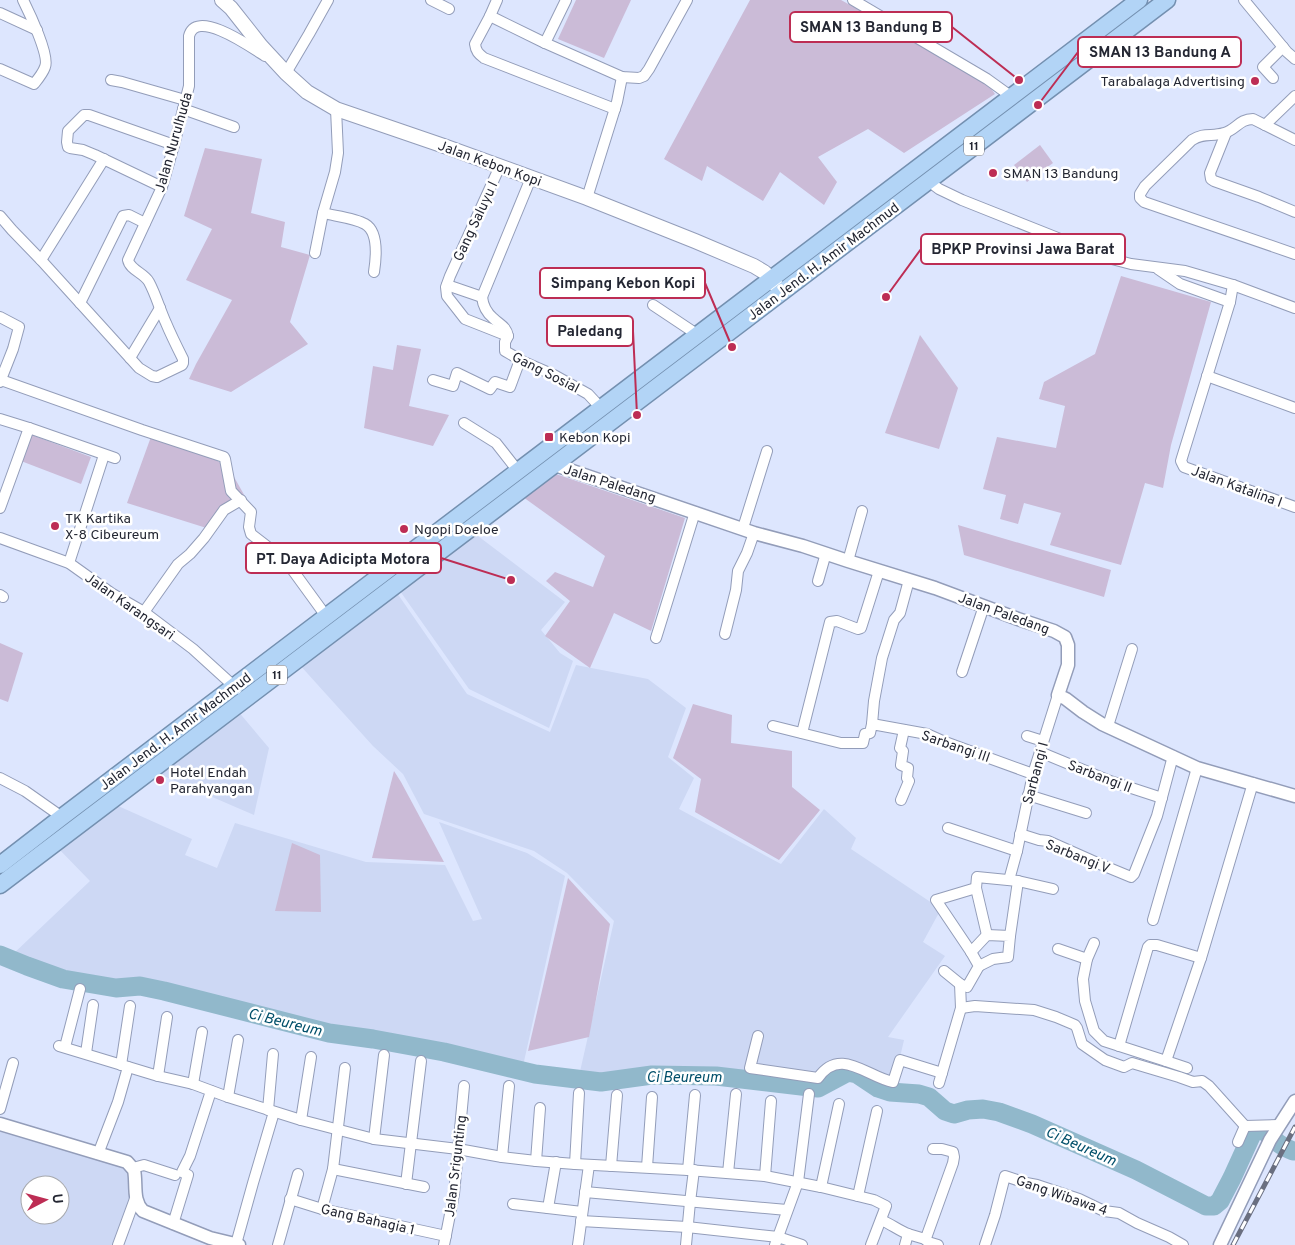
<svg xmlns="http://www.w3.org/2000/svg" width="1295" height="1245" font-family="Overpass,sans-serif">
  <style>
    .built { fill: #cdd8f4; fill-rule: evenodd }
    .green { fill: #cbbbd7 }
    .lines { fill: none; stroke-linecap: round; stroke-linejoin: round }
    .river { stroke: #91b8cb; stroke-width: 19 }
    .minor-casing { stroke: #939db9; stroke-width: 12 }
    .tertiary-casing { stroke: #939db9; stroke-width: 15 }
    .secondary-casing { stroke: #939db9; stroke-width: 16 }
    .trunk-casing { stroke: #7490b0; stroke-width: 19 }
    .minor { stroke: #fff; stroke-width: 10 }
    .tertiary { stroke: #fff; stroke-width: 12 }
    .secondary { stroke: #fff; stroke-width: 14 }
    .trunk { stroke: #b2d4f6; stroke-width: 16 }
    .rail-casing { stroke: #6a6f80; stroke-width: 5 }
    .rail { stroke: #fff; stroke-width: 3; stroke-dasharray: 9; stroke-linecap: butt }
    .poi-dot { fill: #bd2d54; stroke: #fff; stroke-width: 2 }
    .labels { text-anchor: middle; stroke-width: 5; stroke-linejoin: round; paint-order: stroke }
    .shield { fill: #fff; stroke: #666870; stroke-width: 1 }
    .shield-label { font-size: 12px; font-weight: bold; fill: #242733 }
    .poi-label { font-size: 14px; fill: #242733; stroke: #fff; text-anchor: start }
    .street-label { font-size: 14px; fill: #242733; stroke: #fff }
    .water-label { font-size: 15px; font-style: italic; fill: #004f6a; stroke: #fff }
    .leader { fill: none; stroke: #bd2d54; stroke-width: 2 }
    .callout-dot { fill: #bd2d54; stroke: #fff; stroke-width: 2 }
    .callout { fill: #fff; stroke: #bd2d54; stroke-width: 2 }
    .callout-label { font-size: 15px; text-anchor: middle; font-weight: bold; fill: #242733 }
  </style>
  <rect width="100%" height="100%" fill="#dde6fe"/>
  <g class="built">
    <polygon points="474,533 565,602 541,630 560,653 573,661 549,728 469,689 400,591"/>
    <polygon points="397,593 467,694 550,732 576,665 648,679 686,708 668,757 694,778 679,809 781,864 824,809 856,838 851,849 941,909 923,942 945,956 888,1037 904,1040 895,1079 871,1068 844,1062 820,1078 768,1076 702,1075 579,1076 614,921 567,873 534,851 424,814 403,774 373,746 298,663"/>
    <polygon points="237,710 269,748 254,815 152,771"/>
    <polygon points="116,805 192,839 185,855 217,868 235,823 366,862 445,865 473,921 482,919 439,822 527,853 565,876 523,1066 491,1063 471,1051 359,1032 255,1011 142,983 124,985 83,979 11,956 90,881 56,846"/>
    <path d="M0,1126L124,1165L132,1176L130,1201L115,1245H0ZM30,1185H60V1215H30Z"/>
  </g>
  <g class="green">
    <polygon points="576,0 631,0 604,58 558,39"/>
    <polygon points="750,0 841,0 985,80 995,94 904,153 868,129 818,157 837,182 824,205 780,172 763,201 707,166 702,181 664,159"/>
    <polygon points="1040,145 1053,163 1027,182 1014,165"/>
    <polygon points="205,148 262,159 251,213 285,222 281,247 310,255 290,322 308,344 231,392 189,379 196,364 232,300 186,280 212,229 184,216"/>
    <polygon points="1121,276 1211,302 1171,445 1163,488 1145,483 1121,565 1050,545 1061,513 1024,503 1018,524 1000,519 1006,495 983,489 997,437 1056,448 1065,406 1039,399 1044,382 1095,354"/>
    <polygon points="920,335 958,388 939,449 885,433"/>
    <polygon points="397,345 421,349 409,406 449,415 433,446 364,428 373,366 393,370"/>
    <polygon points="152,434 211,457 229,468 247,500 224,510 216,531 127,503"/>
    <polygon points="32,435 91,457 81,484 21,461"/>
    <polygon points="553,473 685,518 651,631 614,613 590,668 545,636 570,601 546,581 555,572 593,587 605,556 523,497"/>
    <polygon points="958,525 1111,570 1104,597 964,555"/>
    <polygon points="0,643 23,653 8,702 0,699"/>
    <polygon points="693,704 732,715 731,743 792,751 792,787 820,810 779,860 695,812 701,779 673,758"/>
    <polygon points="394,771 401,782 444,862 372,858"/>
    <polygon points="292,843 320,855 321,912 275,911"/>
    <polygon points="568,878 610,924 589,1037 528,1051"/>
  </g>
  <g class="lines">
    <path class="river" d="M0,955L27,966L63,979L116,988L140,986L164,991L329,1033L373,1039L444,1052L535,1074L601,1082L652,1075L716,1076L818,1088L848,1072L857,1074L878,1088L890,1092L919,1094L929,1097L945,1111L954,1114L968,1110L983,1109L999,1112L1032,1124L1136,1170L1206,1206H1214L1220,1201L1232,1178L1253,1132C1264,1126 1270,1137 1278,1143C1282,1146 1288,1149 1293,1151H1295"/>
    <g class="minor-casing">
      <g id="minor">
        <polyline points="431,0 449,9"/>
        <polyline points="497,0 490,16 545,43"/>
        <polyline points="566,0 545,43 622,77 639,78 644,76 649,69 687,0"/>
        <polyline points="853,0 987,79 1012,97"/>
        <polyline points="1244,0 1287,52 1295,59"/>
        <polyline points="0,13 37,30"/>
        <path d="M490,16L475,44C476,52 479,54 484,58L615,109"/>
        <path d="M0,69L34,84C38,79 43,73 45,67C50,56 29,12 23,0"/>
        <polyline points="286,73 309,34 328,0"/>
        <polyline points="1273,78 1263,67 1283,47"/>
        <polyline points="111,80 122,82 185,100"/>
        <polyline points="183,109 234,127"/>
        <polyline points="1265,125 1295,96"/>
        <polyline points="1226,133 1210,173 1211,179 1214,181 1259,197 1295,212"/>
        <path d="M1295,140L1253,119C1239,119 1236,130 1224,133C1212,137 1204,132 1192,140L1145,186L1140,194V198L1144,202L1295,254"/>
        <polyline points="500,166 450,276 446,287 447,296 465,319 508,336 505,342 505,351 524,362 554,375 588,394 601,408"/>
        <polyline points="930,179 935,186 939,189 962,200 1108,258 1131,264 1185,271 1233,285 1295,308"/>
        <polyline points="162,187 95,155 83,150 70,148 68,147 67,142 68,131 84,115 89,115 174,145"/>
        <polyline points="587,198 617,102 622,77"/>
        <path d="M323,213C335,216 355,218 365,224C379,232 376,259 374,272"/>
        <path d="M0,216L12,230L41,260L139,368L152,376L157,377L182,365L183,363V359C177,347 171,335 166,323C160,310 156,295 149,282C144,273 130,270 128,260L162,187L174,145L189,86V36C196,8 251,47 265,56"/>
        <polyline points="315,253 323,213 335,172 338,153 336,109"/>
        <polyline points="41,260 104,159"/>
        <polyline points="1158,269 1180,284 1230,302"/>
        <polyline points="447,285 482,297 531,178"/>
        <polyline points="1233,285 1230,302 1181,461 1184,467 1295,507"/>
        <path d="M482,297C483,306 487,313 493,318C500,325 506,326 508,336"/>
        <polyline points="80,303 123,216 129,215 145,223"/>
        <polyline points="653,305 698,335"/>
        <polyline points="0,317 19,327 13,349 0,382"/>
        <polyline points="130,358 160,308"/>
        <polyline points="1207,376 1295,408"/>
        <polyline points="1,380 142,430 224,457 225,459 231,491 251,512 249,527 251,534 286,561 326,616"/>
        <polyline points="433,380 453,386 457,373 490,389 495,382 510,387 520,360"/>
        <polyline points="0,419 29,428 115,458"/>
        <polyline points="464,423 496,443 518,471"/>
        <polyline points="0,508 29,428"/>
        <polyline points="743,528 767,451"/>
        <polyline points="0,538 69,563 111,593 144,612 193,649 237,689"/>
        <polyline points="848,561 862,511"/>
        <polyline points="69,563 104,455"/>
        <polyline points="818,581 826,553"/>
        <polyline points="0,595 3,597"/>
        <polyline points="144,612 178,564 190,554 204,538 224,510 241,500"/>
        <polyline points="725,634 736,590 738,571 747,553 754,533"/>
        <polyline points="656,638 695,512"/>
        <polyline points="962,672 984,606"/>
        <polyline points="872,724 874,701 882,658 894,620 900,613 909,580"/>
        <polyline points="773,726 841,743 863,743 865,734 870,733 872,724 927,734 945,742 1033,774"/>
        <polyline points="1108,726 1132,649"/>
        <polyline points="802,733 830,622 837,621 858,629 861,628 879,571"/>
        <polyline points="1027,736 1043,741"/>
        <polyline points="1040,752 1110,781 1162,798"/>
        <polyline points="0,778 25,791 62,817"/>
        <polyline points="1028,795 1086,813"/>
        <polyline points="901,800 909,781 907,778 908,768 901,765 903,751 900,748 904,730"/>
        <polyline points="948,828 1017,851"/>
        <polyline points="1020,834 1039,840 1048,841 1102,865 1131,877 1134,874 1157,816 1173,756"/>
        <polyline points="1009,880 1017,851 1033,774 1058,695"/>
        <polyline points="976,888 987,935"/>
        <polyline points="1153,920 1197,768"/>
        <polyline points="1010,936 1018,881"/>
        <polyline points="1094,943 1087,959 1083,979 1085,1001 1094,1031 1104,1041 1166,1061 1201,958 1253,783"/>
        <polyline points="1058,949 1087,959"/>
        <polyline points="971,952 987,935 1010,936 1008,957 993,959 979,966"/>
        <polyline points="944,971 960,984 967,987 979,966 971,952 936,900 976,888 977,877 1018,881 1053,889"/>
        <polyline points="961,1008 975,1006 1034,1010 1056,1017 1075,1025 1077,1028 1082,1044 1105,1060 1124,1067 1132,1063 1179,1077 1193,1082 1202,1081 1209,1086 1245,1126 1279,1125"/>
        <path d="M758,1036L750,1068L818,1078C840,1046 867,1077 893,1082L900,1060L942,1073"/>
        <polyline points="59,1046 158,1076 193,1084 228,1097 301,1120 374,1139 458,1149 502,1157 536,1161 575,1164 688,1170 765,1176 821,1187 874,1200 886,1206 871,1245"/>
        <polyline points="1119,1046 1148,947 1150,945 1157,945 1201,958"/>
        <polyline points="65,1047 80,989"/>
        <polyline points="86,1053 93,1005"/>
        <polyline points="1166,1061 1187,1068"/>
        <polyline points="121,1065 130,1006"/>
        <polyline points="158,1076 167,1017"/>
        <polyline points="939,1083 961,1008 960,984"/>
        <polyline points="193,1084 202,1032"/>
        <polyline points="228,1097 238,1040"/>
        <polyline points="0,1109 13,1063"/>
        <polyline points="268,1110 273,1054"/>
        <polyline points="301,1120 311,1057"/>
        <polyline points="374,1139 384,1055"/>
        <polyline points="1238,1142 1245,1126"/>
        <polyline points="98,1154 118,1102 128,1067"/>
        <polyline points="502,1157 509,1086"/>
        <polyline points="536,1161 540,1108"/>
        <polyline points="575,1164 579,1093"/>
        <polyline points="611,1166 617,1095"/>
        <polyline points="647,1167 652,1097"/>
        <polyline points="133,1168 144,1165 175,1175"/>
        <polyline points="333,1169 424,1187"/>
        <polyline points="688,1170 695,1095"/>
        <polyline points="728,1173 736,1094"/>
        <polyline points="765,1176 771,1101"/>
        <polyline points="406,1184 421,1061"/>
        <polyline points="821,1187 839,1104"/>
        <polyline points="585,1192 787,1210"/>
        <polyline points="858,1196 877,1111"/>
        <polyline points="290,1199 322,1209 446,1236"/>
        <polyline points="513,1204 582,1212"/>
        <polyline points="548,1208 556,1162"/>
        <polyline points="322,1209 333,1169 345,1068"/>
        <path d="M881,1220C891,1224 898,1230 908,1234"/>
        <polyline points="581,1221 687,1227 778,1237 802,1245"/>
        <polyline points="173,1224 188,1175 182,1172 190,1156 211,1091"/>
        <polyline points="925,1239 928,1242 938,1245"/>
        <polyline points="236,1244 253,1183 274,1112"/>
        <polyline points="118,1245 136,1196"/>
        <polyline points="278,1245 298,1174"/>
        <polyline points="444,1245 454,1194 464,1086"/>
        <polyline points="578,1245 589,1165"/>
        <polyline points="686,1245 690,1202 694,1170"/>
        <polyline points="775,1245 798,1182 809,1094"/>
        <polyline points="905,1245 908,1234 925,1239 926,1238 953,1163 954,1157 953,1152 942,1149 933,1149"/>
        <polyline points="985,1245 995,1215 1005,1176 1020,1181 1021,1182 1037,1185 1079,1199 1104,1211 1119,1213 1137,1223 1169,1237 1183,1245"/>
      </g>
    </g>
    <g class="tertiary-casing">
      <g id="tertiary">
        <polyline points="555,465 754,533 803,546 848,561 935,588 1018,619 1054,631 1065,637 1068,645 1068,665 1058,695 1066,699 1083,712 1102,724 1197,768 1295,796"/>
        <path d="M0,1124L127,1162L134,1170C137,1184 132,1200 143,1211L210,1238L239,1245"/>
        <polyline points="1220,1245 1270,1140 1295,1101"/>
      </g>
    </g>
    <g class="secondary-casing">
      <polyline id="secondary" points="222,0 231,8 261,46 286,73 307,92 336,109 444,146 587,198 695,241 754,266 764,272 772,279 777,287"/>
    </g>
    <g class="trunk-casing">
      <g id="trunk">
        <polyline points="0,865 62,817 1139,0"/>
        <polyline points="0,885 1167,0"/>
      </g>
    </g>
    <use href="#minor" class="minor"/>
    <use href="#tertiary" class="tertiary"/>
    <use href="#secondary" class="secondary"/>
    <use href="#trunk" class="trunk"/>
    <g class="rail-casing">
      <polyline id="rail" points="1233,1245 1295,1127"/>
    </g>
    <use href="#rail" class="rail"/>
  </g>
  <g class="poi-dot">
    <circle cx="1255" cy="81" r="5"/>
    <circle cx="993" cy="173" r="5"/>
    <rect x="544" y="432" width="10" height="10" rx="2.5"/>
    <circle cx="55" cy="526" r="5"/>
    <circle cx="404" cy="529" r="5"/>
    <circle cx="160" cy="780" r="5"/>
  </g>
  <g class="labels">
    <g class="shield">
      <rect x="964" y="136.5" width="20" height="19" rx="4"/>
      <rect x="267" y="665.5" width="20" height="19" rx="4"/>
    </g>
    <g class="shield-label">
      <text x="974" y="150">11</text>
      <text x="277" y="679">11</text>
    </g>
    <g class="poi-label">
      <text x="1245" y="86" text-anchor="end">Tarabalaga Advertising</text>
      <text x="1003" y="178">SMAN 13 Bandung</text>
      <text x="559" y="442">Kebon Kopi</text>
      <text x="65" y="523">TK Kartika<tspan x="65" dy="16">X-8 Cibeureum</tspan></text>
      <text x="414" y="534">Ngopi Doeloe</text>
      <text x="170" y="777">Hotel Endah<tspan x="170" dy="16">Parahyangan</tspan></text>
    </g>
    <g class="street-label">
      <text transform="translate(173 142) rotate(-74)" y="5">Jalan Nurulhuda</text>
      <text transform="translate(490 163) rotate(20)" y="5">Jalan Kebon Kopi</text>
      <text transform="translate(475 221) rotate(-65)" y="5">Gang Saluyu I</text>
      <text transform="translate(823 261) rotate(-37)" y="5">Jalan Jend. H. Amir Machmud</text>
      <text transform="translate(546 372) rotate(27)" y="5">Gang Sosial</text>
      <text transform="translate(610 483) rotate(18)" y="5">Jalan Paledang</text>
      <text transform="translate(1237 486) rotate(20)" y="5">Jalan Katalina I</text>
      <text transform="translate(130 606) rotate(35)" y="5">Jalan Karangsari</text>
      <text transform="translate(1004 613) rotate(20)" y="5">Jalan Paledang</text>
      <text transform="translate(175 731) rotate(-37)" y="5">Jalan Jend. H. Amir Machmud</text>
      <text transform="translate(956 746) rotate(19)" y="5">Sarbangi III</text>
      <text transform="translate(1035 773) rotate(-75)" y="5">Sarbangi I</text>
      <text transform="translate(1100 776) rotate(21)" y="5">Sarbangi II</text>
      <text transform="translate(1078 856) rotate(22)" y="5">Sarbangi V</text>
      <text transform="translate(455 1166) rotate(-83)" y="5">Jalan Srigunting</text>
      <text transform="translate(1062 1195) rotate(19)" y="5">Gang Wibawa 4</text>
      <text transform="translate(368 1219) rotate(13)" y="5">Gang Bahagia 1</text>
    </g>
    <g class="water-label">
      <text transform="translate(285 1022) rotate(14)" y="5">Ci Beureum</text>
      <text x="684" y="1082">Ci Beureum</text>
      <text transform="translate(1081 1146) rotate(24)" y="5">Ci Beureum</text>
    </g>
  </g>
  <path class="leader" d="M1019 80L952 27M1038 105L1078 52M886 297L921 249M732 347L705 283M637 415L633 331M511 580L441 558"/>
  <g class="callout-dot">
    <circle cx="1019" cy="80" r="5"/>
    <circle cx="1038" cy="105" r="5"/>
    <circle cx="886" cy="297" r="5"/>
    <circle cx="732" cy="347" r="5"/>
    <circle cx="637" cy="415" r="5"/>
    <circle cx="511" cy="580" r="5"/>
  </g>
  <g class="callout">
    <rect x="790" y="12" width="162" height="30" rx="5"/>
    <rect x="1078" y="37" width="163" height="30" rx="5"/>
    <rect x="921" y="234" width="204" height="30" rx="5"/>
    <rect x="540" y="268" width="165" height="30" rx="5"/>
    <rect x="547" y="316" width="86" height="30" rx="5"/>
    <rect x="246" y="543" width="195" height="30" rx="5"/>
  </g>
  <g class="callout-label">
    <text x="871" y="32">SMAN 13 Bandung B</text>
    <text x="1160" y="57">SMAN 13 Bandung A</text>
    <text x="1023" y="254">BPKP Provinsi Jawa Barat</text>
    <text x="623" y="288">Simpang Kebon Kopi</text>
    <text x="590" y="336">Paledang</text>
    <text x="343" y="564">PT. Daya Adicipta Motora</text>
  </g>
  <g transform="translate(45 1200) rotate(84)"><circle r="24" fill="#ffffff" stroke="#a7a9ad"/>
  <path d="M0-4L9 19L0 12L-9 19Z" fill="#bd2d54"/>
  <text y="-8" font-size="14" font-weight="bold" text-anchor="middle" fill="#242733">U</text>
  </g>
</svg>
